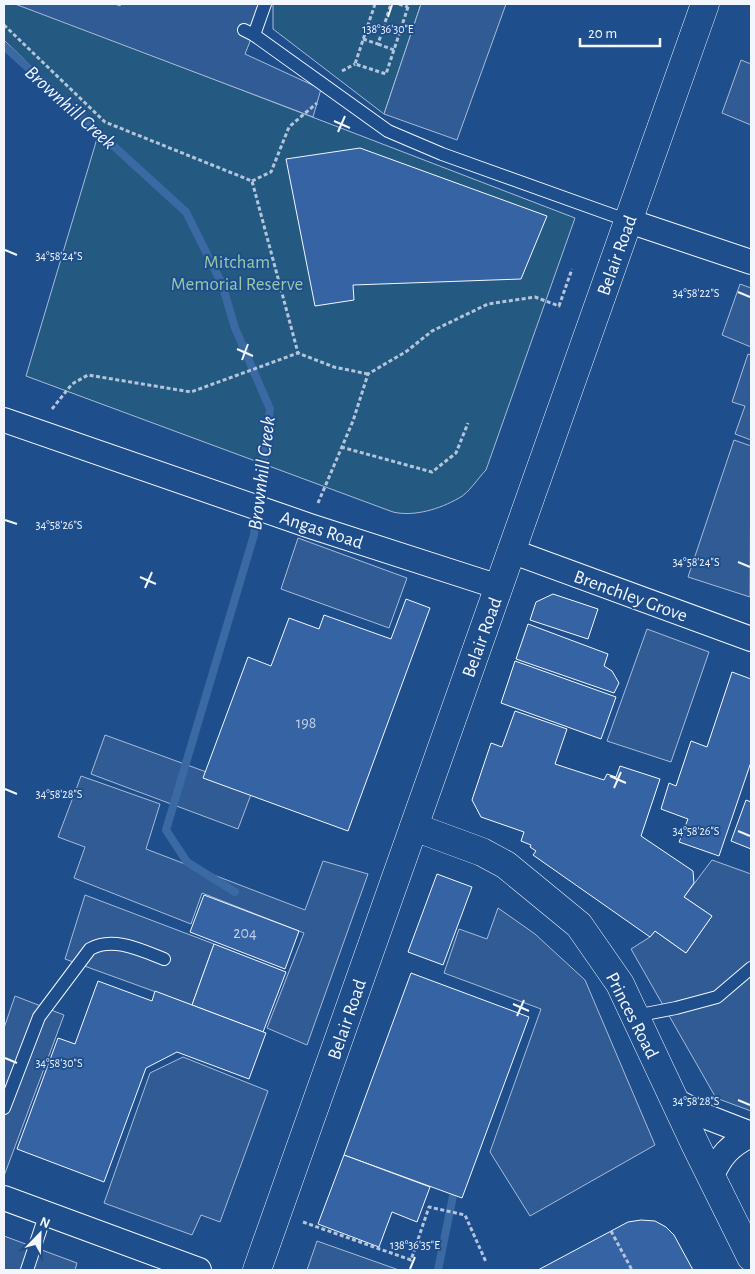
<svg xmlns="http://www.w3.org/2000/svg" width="755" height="1274" font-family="'Alegreya Sans',sans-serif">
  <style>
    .green { fill: #245a82; stroke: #a8bbd7 }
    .parking { fill: #305b95; stroke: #a8bbd7 }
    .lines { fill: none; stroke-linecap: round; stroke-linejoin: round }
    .stream { stroke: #3b69a3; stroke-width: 8 }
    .building { fill: #3563a3; stroke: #f2f6ff }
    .lane-casing { stroke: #f2f6ff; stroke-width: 14 }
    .street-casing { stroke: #f2f6ff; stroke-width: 26 }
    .secondary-casing { stroke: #f2f6ff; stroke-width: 29 }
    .path { stroke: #b3c4dc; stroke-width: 3; stroke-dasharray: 4 2.5; stroke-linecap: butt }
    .lane { stroke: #1f4e8c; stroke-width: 12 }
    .street { stroke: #1f4e8c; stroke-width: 24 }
    .secondary { stroke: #1f4e8c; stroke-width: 28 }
    .ticks { fill: none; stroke: #f2f6ff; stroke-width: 2 }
    .labels { text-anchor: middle; stroke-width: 4; stroke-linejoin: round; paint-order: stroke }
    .number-label { font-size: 16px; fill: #c3d1e8 }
    .street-label { font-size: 19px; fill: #f2f6ff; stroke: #1f4e8c }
    .park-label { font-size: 19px; fill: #97c8a6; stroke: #1f4e8c }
    .water-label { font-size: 20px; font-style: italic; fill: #f2f6ff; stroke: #1f4e8c }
    .ticks-label { font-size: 12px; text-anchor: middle; fill: #f2f6ff; stroke: #1f4e8c; stroke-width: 4; stroke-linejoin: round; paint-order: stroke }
  </style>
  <rect width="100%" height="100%" fill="#1f4e8c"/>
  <g class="green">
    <path d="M4,4H18L575,218L486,470C478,478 469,493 459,498C440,509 414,517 393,512L26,376L99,132L4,40Z"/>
    <polygon points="273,4 421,4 384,114 273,29"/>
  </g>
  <g class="parking">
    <polygon points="15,4 115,4 120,6 121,4 265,4 245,54 321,89 313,117"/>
    <polygon points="421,4 506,4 457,140 384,114"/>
    <polygon points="741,60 751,64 751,125 722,113"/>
    <polygon points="740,284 751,288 751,347 722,335"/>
    <polygon points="748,354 751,355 751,440 735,434 745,406 732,402"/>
    <polygon points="734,440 751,446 750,597 688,577"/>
    <polygon points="298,538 407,578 389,628 281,589"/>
    <polygon points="647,629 709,652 671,762 607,741"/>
    <polygon points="105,735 253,789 238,829 91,774"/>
    <polygon points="81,776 160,804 146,849 305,910 323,861 368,874 307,1045 267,1028 304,933 202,893 191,924 74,878 85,847 58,837"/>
    <polygon points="712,860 751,874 751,1111 716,1098 631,949 650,937 655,931 686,953 712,916 684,897"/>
    <polygon points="85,895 214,944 192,1005 65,959"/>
    <polygon points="498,908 535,934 585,980 655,1145 530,1216 490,1152 541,1009 444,973 459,929 487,939"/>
    <polygon points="15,996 64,1015 4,1176 4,1028"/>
    <polygon points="183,1057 268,1091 220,1222 201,1215 192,1235 104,1203 150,1073"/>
    <polygon points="4,1236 77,1263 75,1270 4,1270"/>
    <polygon points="317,1241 399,1270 307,1270"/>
  </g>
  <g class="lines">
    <g class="stream">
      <polyline points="4,46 186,212 222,284 235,328 270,409 254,535 166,830 187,862 235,892"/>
      <polyline points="438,1270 453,1196"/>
    </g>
  </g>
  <g class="building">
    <polygon points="360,148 547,216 521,279 353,285 354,300 315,306 286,159"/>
    <polygon points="553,594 598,609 588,639 530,620 536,602"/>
    <polygon points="406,599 430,608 348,831 203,778 248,657 271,666 289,618 319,629 324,615 391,639"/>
    <polygon points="528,624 608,654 604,666 612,671 619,683 614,693 516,659"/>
    <polygon points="515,661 616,697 601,739 501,703"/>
    <polygon points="732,672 751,679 751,762 719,856 679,842 688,819 661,809 669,783 676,786 691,741 707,747"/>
    <polygon points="515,711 567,729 555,764 604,780 607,774 616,777 620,766 660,779 641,836 693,871 694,883 684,897 712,916 686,953 655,931 650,937 533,855 536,851 530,847 531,845 521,841 524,832 481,817 472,800 491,743 502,747"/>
    <polygon points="746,800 751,802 751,849 731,841"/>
    <polygon points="437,874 472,887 443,965 408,952"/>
    <polygon points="204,895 299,931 285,969 190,932"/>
    <polygon points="214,944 286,972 263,1032 192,1005"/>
    <polygon points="411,973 529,1017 462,1198 344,1155"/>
    <polygon points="98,981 152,1001 155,991 266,1033 249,1079 177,1052 146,1068 104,1182 17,1149 58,1038 75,1044"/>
    <polygon points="344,1155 430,1187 417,1222 392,1212 379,1247 318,1224"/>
    <polygon points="641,1220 655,1221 666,1227 674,1235 693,1270 538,1270 628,1222"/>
  </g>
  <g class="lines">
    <g class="lane-casing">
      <g id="lane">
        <polyline points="244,30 254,35 388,131 442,154 629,221"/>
        <polyline points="254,35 265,4"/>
        <polyline points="635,1016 676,1008 717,997 751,968"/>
        <path d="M4,1108L39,1017L90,949C113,936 141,950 164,959"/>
        <polyline points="27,1270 46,1213"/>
      </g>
    </g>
    <g class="street-casing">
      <g id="street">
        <polyline points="629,221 751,262"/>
        <polyline points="4,420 310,526 499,587"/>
        <polyline points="511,551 751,639"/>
        <polyline points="674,1100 707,1117 751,1134"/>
        <path d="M711,1178C720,1156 730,1145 751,1135"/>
        <polyline points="4,1198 199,1270"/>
      </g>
    </g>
    <g class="secondary-casing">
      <g id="secondary">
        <polyline points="414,827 482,852 506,865 579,925 620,984 696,1146 751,1257"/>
        <polyline points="257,1270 705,4"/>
      </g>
    </g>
    <g class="path">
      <polyline points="375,4 355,64 386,74 409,4"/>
      <polyline points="399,4 408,7"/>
      <polyline points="4,25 105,122 252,181 298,353"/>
      <polyline points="363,39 378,44 391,4"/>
      <polyline points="378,44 394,50"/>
      <polyline points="342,71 355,64"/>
      <polyline points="252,181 271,172 289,127 317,103"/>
      <polyline points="52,409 72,384 88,375 191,392 298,353 334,367 368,374"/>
      <polyline points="341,447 432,472 456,453 468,423"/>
      <polyline points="318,503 353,421 368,374 407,351 432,331 488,304 535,297 559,306 572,269"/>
      <polyline points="303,1222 411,1260 429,1207 465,1215 486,1262"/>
      <polyline points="611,1231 632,1270"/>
    </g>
    <use href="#lane" class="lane"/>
    <use href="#street" class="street"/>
    <use href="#secondary" class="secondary"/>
  </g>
  <path class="ticks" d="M388,17L392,5M334,121L350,128M338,132L345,116M5,250L17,255M738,292L750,297M237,349L253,356M242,360L248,344M5,520L17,524M738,562L750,567M140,577L156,584M145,588L152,572M610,776L626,783M614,788L621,772M5,789L17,794M738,831L750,836M513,1004L529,1011M517,1016L524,1000M5,1058L17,1063M738,1100L750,1105M410,1269L415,1257"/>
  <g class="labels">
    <g class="number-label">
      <text x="306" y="728">198</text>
      <text x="245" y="938">204</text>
    </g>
    <g class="street-label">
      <text transform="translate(616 255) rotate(-70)" y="7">Belair Road</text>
      <text transform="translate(322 529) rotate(18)" y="7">Angas Road</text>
      <text transform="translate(631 595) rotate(20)" y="7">Brenchley Grove</text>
      <text transform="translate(481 637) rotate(-70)" y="7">Belair Road</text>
      <text transform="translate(633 1015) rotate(63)" y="7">Princes Road</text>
      <text transform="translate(346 1019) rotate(-71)" y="7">Belair Road</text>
    </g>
    <g class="park-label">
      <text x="237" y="268">Mitcham<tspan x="237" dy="22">Memorial Reserve</tspan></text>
    </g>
    <g class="water-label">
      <text transform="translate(71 107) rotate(42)" y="7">Brownhill Creek</text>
      <text transform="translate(261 473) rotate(-83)" y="7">Brownhill Creek</text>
    </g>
  </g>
  <g class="ticks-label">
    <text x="388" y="33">138°36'30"E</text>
    <text x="59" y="260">34°58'24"S</text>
    <text x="696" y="297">34°58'22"S</text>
    <text x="59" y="529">34°58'26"S</text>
    <text x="696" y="566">34°58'24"S</text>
    <text x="59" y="798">34°58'28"S</text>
    <text x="696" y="835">34°58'26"S</text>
    <text x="59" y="1067">34°58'30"S</text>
    <text x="696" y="1105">34°58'28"S</text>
    <text x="415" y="1249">138°36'35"E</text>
  </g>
  <rect width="755" height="1274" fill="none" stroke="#f2f6ff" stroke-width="10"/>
  <g transform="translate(40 1234) rotate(23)" stroke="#1f4e8c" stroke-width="4" paint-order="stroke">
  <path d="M0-4L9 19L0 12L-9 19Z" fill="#f2f6ff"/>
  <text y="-8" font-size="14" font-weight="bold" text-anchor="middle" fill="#f2f6ff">N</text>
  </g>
  <path d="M580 38v8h80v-8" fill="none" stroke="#f2f6ff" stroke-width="2.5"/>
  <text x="588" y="38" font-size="15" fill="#f2f6ff" stroke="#1f4e8c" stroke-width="4" paint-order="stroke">20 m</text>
</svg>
